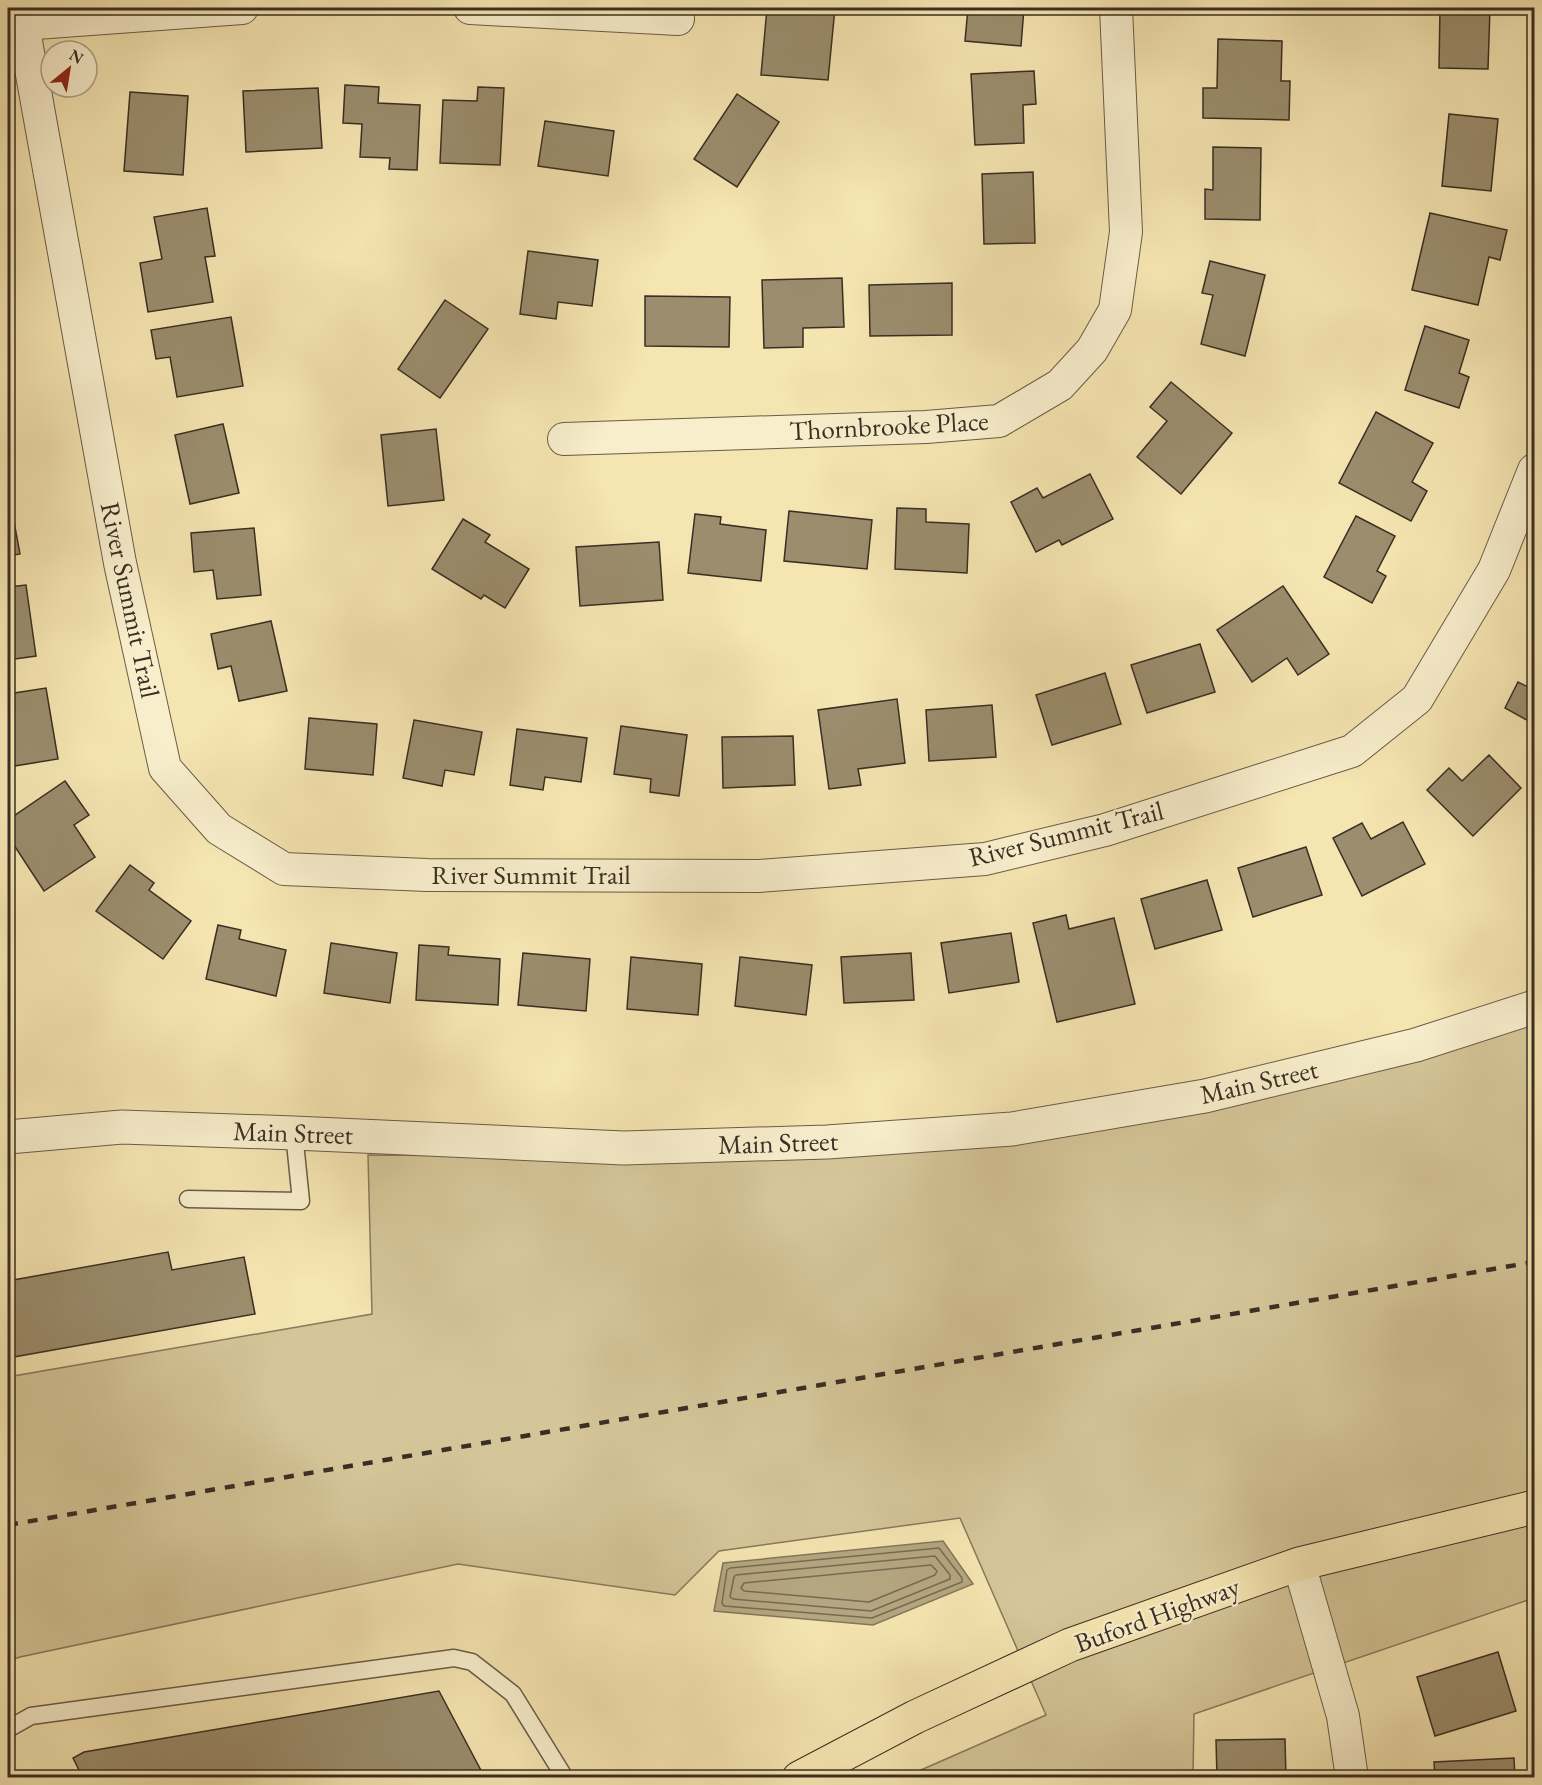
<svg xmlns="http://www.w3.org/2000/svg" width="1542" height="1785" font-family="'EB Garamond',serif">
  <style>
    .green { fill: #d5c699; stroke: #887a5e; stroke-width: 1.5 }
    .water { fill: #b5a781; stroke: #84775c; stroke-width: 1.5 }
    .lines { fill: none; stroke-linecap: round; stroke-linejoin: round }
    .shore { stroke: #786a52; stroke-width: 1.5 }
    .building { fill: #9b8d6d; stroke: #3a2e24; stroke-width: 1.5 }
    .service-casing { stroke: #695c47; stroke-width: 19 }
    .minor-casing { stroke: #695c47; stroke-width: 34 }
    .tertiary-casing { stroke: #695c47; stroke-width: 35 }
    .primary-casing { stroke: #3a2e24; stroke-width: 35 }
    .service { stroke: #f8eecc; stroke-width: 16 }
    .minor { stroke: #f8eecc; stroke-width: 32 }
    .tertiary { stroke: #f8eecc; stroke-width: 33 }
    .primary { stroke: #f5e5b1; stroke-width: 33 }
    .rail { stroke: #3a2e24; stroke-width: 4.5; stroke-dasharray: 10 10; stroke-linecap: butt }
    .labels { text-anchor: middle; stroke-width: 4.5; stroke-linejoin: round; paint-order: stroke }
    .street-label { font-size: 27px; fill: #3a2e24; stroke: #f8eecc }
  </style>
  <rect width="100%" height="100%" fill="#f5e5b1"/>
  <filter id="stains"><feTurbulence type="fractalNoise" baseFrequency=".00333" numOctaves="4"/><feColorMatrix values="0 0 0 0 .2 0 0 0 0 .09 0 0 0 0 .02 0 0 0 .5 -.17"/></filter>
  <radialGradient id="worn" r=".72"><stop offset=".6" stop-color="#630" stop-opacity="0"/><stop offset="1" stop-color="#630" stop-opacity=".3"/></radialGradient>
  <polygon class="green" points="1534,1005 1534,1598 1194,1714 1193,1777 905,1777 1046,1715 960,1518 719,1551 675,1595 458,1564 20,1657 8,1661 8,1377 372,1314 368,1155 653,1157 1081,1131"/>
  <polygon class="water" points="943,1541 973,1584 873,1625 714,1611 723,1563"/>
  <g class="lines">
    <g class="shore">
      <polygon points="939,1548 962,1578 962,1582 872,1618 724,1606 722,1603 727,1570 730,1568"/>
      <polygon points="935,1556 950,1575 950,1579 871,1611 733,1599 730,1597 734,1577 736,1575"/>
      <polygon points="931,1565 937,1571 935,1575 869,1602 744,1591 741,1588 744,1583"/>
    </g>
  </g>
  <g class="building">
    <polygon points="767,8 835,8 828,80 761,75"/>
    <polygon points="968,8 1024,8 1021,46 965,41"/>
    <polygon points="1440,8 1490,8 1488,69 1439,68"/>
    <polygon points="1218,39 1282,41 1281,81 1290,81 1289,120 1203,118 1203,88 1217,88"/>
    <polygon points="1034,71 1036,104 1023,105 1024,143 975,145 971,74"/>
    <polygon points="345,85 379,87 378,103 420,105 417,170 389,169 390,158 360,157 362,124 343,123"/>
    <polygon points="478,87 504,88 500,165 440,163 443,100 477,101"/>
    <polygon points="318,88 322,148 246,152 243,91"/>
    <polygon points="130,92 188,96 183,175 124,171"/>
    <polygon points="737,94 779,122 737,187 694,159"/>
    <polygon points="1449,114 1498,119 1491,191 1442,186"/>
    <polygon points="545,121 614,131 608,176 538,166"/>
    <polygon points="1213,147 1261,148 1260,220 1205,219 1205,189 1213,190"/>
    <polygon points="1033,172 1035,243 984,244 982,174"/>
    <polygon points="207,208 215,256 205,257 213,302 148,312 140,263 162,259 154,217"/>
    <polygon points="1430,213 1507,230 1500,260 1489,257 1478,305 1412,290"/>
    <polygon points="528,251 598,260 592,306 558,302 556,319 520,314"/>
    <polygon points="1210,261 1265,275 1245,356 1201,344 1213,295 1202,293"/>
    <polygon points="842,278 844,327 803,328 803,347 764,348 762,280"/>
    <polygon points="952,283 952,335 870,336 869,285"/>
    <polygon points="645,296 730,297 729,347 645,346"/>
    <polygon points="445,300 488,329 440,398 398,369"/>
    <polygon points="231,317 243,386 177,397 170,357 156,359 151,330"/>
    <polygon points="1425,326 1469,340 1459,373 1469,377 1459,408 1405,390"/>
    <polygon points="1171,382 1232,433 1181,494 1137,457 1167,421 1150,407"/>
    <polygon points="1376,412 1433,443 1412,482 1427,491 1411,521 1339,483"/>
    <polygon points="223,424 239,493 190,504 175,435"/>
    <polygon points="436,429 444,500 388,506 381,435"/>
    <polygon points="1090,474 1113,519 1062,545 1059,540 1036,552 1011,502 1037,488 1043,498"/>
    <polygon points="8,489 20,554 8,556"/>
    <polygon points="897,508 926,509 926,522 969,524 967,573 895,569"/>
    <polygon points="789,511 872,520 867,569 784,561"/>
    <polygon points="695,514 721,517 720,524 766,530 761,581 688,573"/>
    <polygon points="1356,516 1395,536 1377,571 1386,576 1372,603 1324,577"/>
    <polygon points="463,519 490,535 485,542 529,569 505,608 484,595 481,599 432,569"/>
    <polygon points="254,528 261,595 217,599 213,570 194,572 191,533"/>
    <polygon points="659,542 663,600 580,606 576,547"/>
    <polygon points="26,585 36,656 8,660 8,587"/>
    <polygon points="1283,586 1329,654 1298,675 1287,658 1252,682 1217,630"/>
    <polygon points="271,621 287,691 239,701 231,666 218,669 211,634"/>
    <polygon points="1200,644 1215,692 1147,713 1131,665"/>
    <polygon points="1105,673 1121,724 1052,745 1036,695"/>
    <polygon points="1534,674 1534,724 1505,708 1518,682 1528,687"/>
    <polygon points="46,688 58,759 8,767 8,694"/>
    <polygon points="897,699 905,763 858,769 861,785 829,789 818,710"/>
    <polygon points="992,705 996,757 929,761 926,710"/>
    <polygon points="309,718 377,724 373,775 305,769"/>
    <polygon points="414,720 482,732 474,775 445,770 442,786 403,778"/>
    <polygon points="621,726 687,735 679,796 650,792 651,779 614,774"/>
    <polygon points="517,729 587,738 581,782 545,777 543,790 510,785"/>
    <polygon points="793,736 795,785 723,788 722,737"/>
    <polygon points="1489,755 1521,788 1473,836 1427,790 1449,768 1462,781"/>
    <polygon points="65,781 89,815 74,825 95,857 44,891 8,836 8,820"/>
    <polygon points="1403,822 1425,864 1362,896 1333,838 1362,823 1371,839"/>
    <polygon points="1306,847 1322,895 1253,917 1238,868"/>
    <polygon points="130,865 154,883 149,890 191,921 163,959 96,911"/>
    <polygon points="1207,880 1222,930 1155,949 1141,899"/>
    <polygon points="1066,915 1069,929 1114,918 1135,1004 1057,1022 1033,923"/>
    <polygon points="218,925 241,930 239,939 286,950 276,996 206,979"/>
    <polygon points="1011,933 1019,982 949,993 941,943"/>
    <polygon points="331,943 397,953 390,1003 324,993"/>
    <polygon points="419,945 449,947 448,955 500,959 498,1005 416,1000"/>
    <polygon points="523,953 590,959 586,1011 518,1005"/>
    <polygon points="911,953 914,1000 844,1003 841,957"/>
    <polygon points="631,957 702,964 698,1015 627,1009"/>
    <polygon points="740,957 812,965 806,1015 735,1006"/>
    <polygon points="168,1252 172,1270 244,1257 255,1314 8,1358 8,1281"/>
    <polygon points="1498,1652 1516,1711 1435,1736 1417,1677"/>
    <polygon points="439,1691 485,1778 83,1778 73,1758 84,1752"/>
    <polygon points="1285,1739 1286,1778 1217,1778 1216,1740"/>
    <polygon points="1514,1758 1515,1778 1435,1778 1434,1762"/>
  </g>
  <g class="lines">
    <g class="service-casing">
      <g id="service">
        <polyline points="188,1199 301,1201 294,1133"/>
        <polyline points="8,1729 31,1716 454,1658 472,1662 513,1694 565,1778"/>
      </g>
    </g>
    <g class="minor-casing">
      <g id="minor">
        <polyline points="20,8 120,563 165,768 219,829 284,869 427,875 759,876 985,859 1105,830 1352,751 1417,699 1494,570 1534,470"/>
        <polyline points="470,8 678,19"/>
        <polyline points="22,24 242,8"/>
        <polyline points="564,439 926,427 999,421 1060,385 1092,350 1115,310 1126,232 1116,8"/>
        <polyline points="1299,1564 1343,1716 1352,1778"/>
      </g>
    </g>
    <g class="tertiary-casing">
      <polyline id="tertiary" points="8,1137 122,1127 294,1133 624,1148 827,1142 1012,1129 1205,1096 1416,1045 1534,1007"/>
    </g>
    <g class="primary-casing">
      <polyline id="primary" points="799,1778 915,1717 1070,1645 1299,1564 1534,1507"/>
    </g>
    <use href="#service" class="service"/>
    <use href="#minor" class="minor"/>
    <use href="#tertiary" class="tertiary"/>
    <use href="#primary" class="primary"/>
    <polyline class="rail" points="8,1525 1534,1262"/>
  </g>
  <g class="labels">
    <g class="street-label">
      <text transform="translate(889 426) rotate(-3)" y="9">Thornbrooke Place</text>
      <text transform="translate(130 600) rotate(78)" y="9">River Summit Trail</text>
      <text transform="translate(1066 834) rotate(-14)" y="9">River Summit Trail</text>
      <text x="531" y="884">River Summit Trail</text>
      <text transform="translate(1259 1082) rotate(-13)" y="9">Main Street</text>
      <text transform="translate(293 1133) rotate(2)" y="9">Main Street</text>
      <text transform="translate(778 1143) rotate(-2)" y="9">Main Street</text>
      <text transform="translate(1157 1615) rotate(-20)" y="9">Buford Highway</text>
    </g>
  </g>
  <rect width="1542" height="1785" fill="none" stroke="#f5e5b1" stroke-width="30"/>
  <rect x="9" y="9" width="1524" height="1767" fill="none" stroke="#3a2e24" stroke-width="3"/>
  <rect x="15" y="15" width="1512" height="1755" fill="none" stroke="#3a2e24" stroke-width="1.5"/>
  <g transform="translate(69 69) rotate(30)"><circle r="28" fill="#f8eecc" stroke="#aca189" stroke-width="1.5"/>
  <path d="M0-4.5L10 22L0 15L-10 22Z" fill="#8f2418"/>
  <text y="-9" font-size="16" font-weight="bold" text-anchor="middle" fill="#3a2e24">N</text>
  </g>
  <rect width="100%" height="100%" filter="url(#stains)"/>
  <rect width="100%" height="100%" fill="url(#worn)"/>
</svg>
